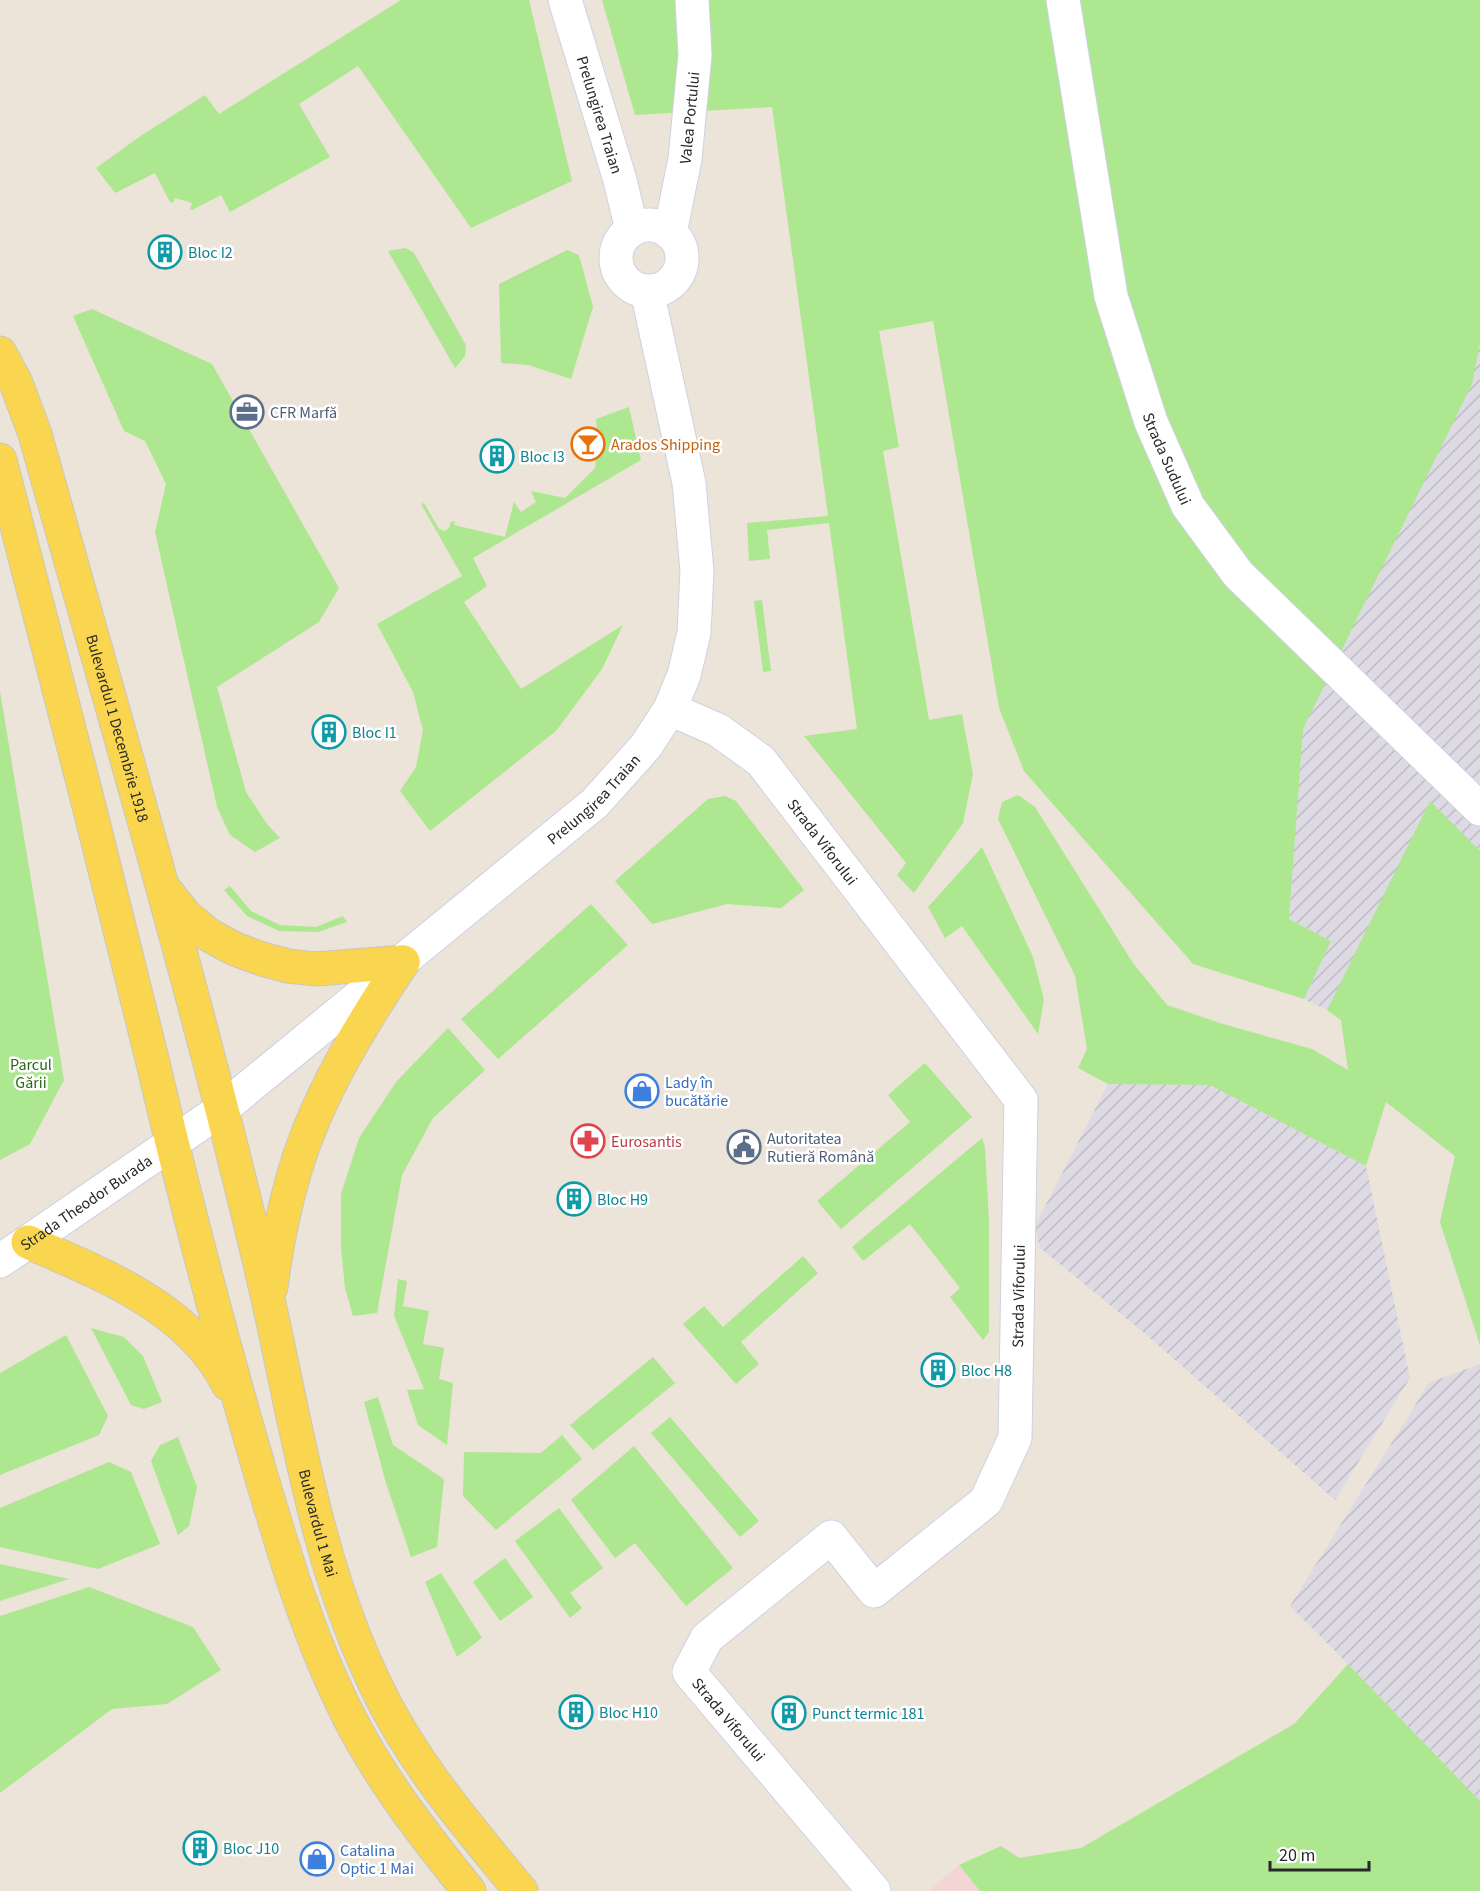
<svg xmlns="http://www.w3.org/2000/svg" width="1480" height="1891" font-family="'Source Sans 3',sans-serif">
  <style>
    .industrial { fill: url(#industrial-furrows) }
    .medical { fill: #f4d5d6 }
    .green { fill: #ade790 }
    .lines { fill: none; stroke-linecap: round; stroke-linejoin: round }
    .minor-casing { stroke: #ced1e3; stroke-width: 35 }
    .major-casing { stroke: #c7c7c7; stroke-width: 35 }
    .minor { stroke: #fff; stroke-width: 33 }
    .major { stroke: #fad54f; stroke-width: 33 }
    .labels { text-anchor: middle; stroke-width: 5; stroke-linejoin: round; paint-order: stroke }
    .street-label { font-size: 16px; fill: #282828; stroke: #fff }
    .culture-label { font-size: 16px; fill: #0d838f; stroke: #fff; text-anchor: start }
    .service-label { font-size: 16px; fill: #4e5e75; stroke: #fff; text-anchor: start }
    .food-label { font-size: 16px; fill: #c56008; stroke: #fff; text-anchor: start }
    .park-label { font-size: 16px; fill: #256914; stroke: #fff }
    .shop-label { font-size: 16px; fill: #366cbe; stroke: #fff; text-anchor: start }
    .health-label { font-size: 16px; fill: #be3a42; stroke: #fff; text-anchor: start }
  </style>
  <defs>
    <pattern id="industrial-furrows" width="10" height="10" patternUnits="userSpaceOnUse" patternTransform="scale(1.5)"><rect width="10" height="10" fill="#dddae4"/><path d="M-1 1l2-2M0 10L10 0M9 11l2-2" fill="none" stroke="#bebbc4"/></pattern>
  </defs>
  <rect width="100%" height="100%" fill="#ece4d8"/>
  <g class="industrial">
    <polygon points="1480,0 1480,1345 1440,1222 1455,1156 1386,1102 1349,1070 1341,1020 1327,1010 1304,999 1331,941 1289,919 1297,802 1252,723"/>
    <polygon points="1108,1084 1210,1085 1366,1166 1410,1378 1335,1500 1142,1331 1040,1248 1035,1226"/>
    <polygon points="1480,1364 1480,1801 1348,1664 1290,1606 1429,1383"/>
  </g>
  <polygon class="medical" points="959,1865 980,1891 928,1891"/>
  <g class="green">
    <polygon points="401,0 529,0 572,181 471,228 358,66 299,104 330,157 230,212 221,195 192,210 190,209 192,203 175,198 173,203 170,202 155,173 115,193 96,168 142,135 205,95 219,114"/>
    <polygon points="602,0 1480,0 1480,343 1472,384 1303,729 1289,919 1331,941 1304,999 1193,964 1024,771 999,708 933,321 879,331 899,447 883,451 929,720 962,714 973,774 963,823 914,893 897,875 906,863 804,736 857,729 829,523 767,530 770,559 749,561 747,523 828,516 772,107 635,115"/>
    <polygon points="406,248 414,253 466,345 465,356 455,368 388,251"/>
    <polygon points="567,250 579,255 593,307 571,379 528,365 501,363 499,284"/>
    <polygon points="92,309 212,364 339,588 319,622 217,687 246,792 267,824 280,838 255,852 230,835 217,807 155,532 166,484 145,441 124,431 73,316"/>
    <polygon points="629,407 641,460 473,558 487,586 464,602 521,689 623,625 602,669 556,731 430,831 400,791 416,767 423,730 413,692 377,624 462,576 421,504 424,503 439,529 445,531 449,528 451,522 455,521 454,525 505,537 514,502 521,512 536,502 531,491 565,498 595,468 598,445 596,419"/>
    <polygon points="762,600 771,671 763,672 754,601"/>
    <polygon points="0,691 64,1080 30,1144 0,1160"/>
    <polygon points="1018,795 1035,807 1133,963 1167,1005 1223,1024 1312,1049 1348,1070 1341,1020 1327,1010 1430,801 1480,851 1480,1345 1440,1222 1455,1156 1386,1102 1366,1166 1210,1085 1108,1084 1078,1068 1087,1049 1075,976 998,819 1002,802"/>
    <polygon points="725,796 736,801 804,890 781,908 727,904 652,924 615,881 708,799"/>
    <polygon points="982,847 1033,957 1044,1000 1038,1034 962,926 945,938 928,907"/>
    <polygon points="230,886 251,911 280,925 316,927 343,916 347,922 318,932 279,931 247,916 224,890"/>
    <polygon points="591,904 628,945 498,1059 461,1019"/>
    <polygon points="448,1028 485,1070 433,1118 402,1175 377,1313 353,1316 345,1288 341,1247 341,1194 359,1138 396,1082"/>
    <polygon points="925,1063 972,1117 841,1229 817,1201 910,1122 888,1095"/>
    <polygon points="982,1138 985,1147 989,1221 989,1332 983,1340 950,1297 960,1288 910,1224 863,1261 852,1247"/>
    <polygon points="803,1256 818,1273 741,1342 759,1364 736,1384 683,1324 704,1306 723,1327"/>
    <polygon points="398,1279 407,1281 403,1306 429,1311 423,1344 444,1348 439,1379 453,1383 447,1445 418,1425 407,1390 424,1389 394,1316"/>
    <polygon points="91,1328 124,1337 143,1356 162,1402 144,1409 131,1405"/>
    <polygon points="66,1335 108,1416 99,1435 0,1475 0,1373"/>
    <polygon points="653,1357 675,1383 593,1450 570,1425"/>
    <polygon points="378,1397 393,1445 444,1479 437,1547 411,1557 386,1483 364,1402"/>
    <polygon points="670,1417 759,1521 740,1537 651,1433"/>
    <polygon points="562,1435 582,1459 496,1530 463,1496 464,1452 541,1453"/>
    <polygon points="178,1437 197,1487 189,1526 178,1535 151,1461 160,1445"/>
    <polygon points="634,1446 733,1568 686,1606 635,1543 615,1558 571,1500"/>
    <polygon points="109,1462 131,1472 160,1544 98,1569 0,1547 0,1508"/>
    <polygon points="559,1508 603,1568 570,1593 582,1608 570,1618 515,1541"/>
    <polygon points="505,1558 533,1597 500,1621 473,1582"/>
    <polygon points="0,1564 69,1579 0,1601"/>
    <polygon points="441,1573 482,1638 457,1657 425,1582"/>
    <polygon points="89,1587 193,1627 221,1670 167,1704 112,1709 0,1793 0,1616"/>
    <polygon points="1348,1664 1480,1801 1480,1891 980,1891 959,1865 1001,1846 1019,1858 1081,1848 1294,1724"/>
  </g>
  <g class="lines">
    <g class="minor-casing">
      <g id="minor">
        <path id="s1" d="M565,0L620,180L632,230"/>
        <path id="s2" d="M1063,0L1111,296L1151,422L1188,506L1238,574L1480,809"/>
        <circle cx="649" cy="258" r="33"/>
        <path id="s3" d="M670,233L685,159L695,55L692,0"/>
        <path id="s4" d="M670,709L718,730L761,761L1021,1100L1015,1438L986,1501L874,1591L831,1537L707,1638L689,1672L874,1891"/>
        <path id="s5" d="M0,1261L222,1109L595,803L646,746L670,709L684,675L694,633L697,571L689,483L647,291"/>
      </g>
    </g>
    <g class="major-casing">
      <g id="major">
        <path id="s6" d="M0,353L16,383L35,434C98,659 164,884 222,1110C238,1173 254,1236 268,1299C298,1433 318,1572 381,1696C417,1768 470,1829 521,1891"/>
        <path d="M0,460C52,659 103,859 152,1059C184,1195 219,1331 258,1465C283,1550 308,1636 348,1715C380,1779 424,1835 469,1891"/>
        <polyline points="166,891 186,916 209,935 235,949 262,959 288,966 316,969 403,962"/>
        <path d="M28,1242C102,1274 190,1308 228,1384"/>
        <path d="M271,1287C276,1249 283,1211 294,1174C316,1098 359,1028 403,962"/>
      </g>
    </g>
    <use href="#minor" class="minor"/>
    <use href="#major" class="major"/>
  </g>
  <defs>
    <g id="building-ring" transform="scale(1.725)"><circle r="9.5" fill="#fff" stroke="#0f9aa8" stroke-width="1.5"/><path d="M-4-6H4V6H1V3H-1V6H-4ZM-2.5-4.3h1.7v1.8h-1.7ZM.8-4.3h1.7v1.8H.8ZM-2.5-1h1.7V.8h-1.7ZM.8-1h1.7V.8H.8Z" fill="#0f9aa8"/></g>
    <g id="office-ring" transform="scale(1.725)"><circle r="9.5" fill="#fff" stroke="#5c6f8a" stroke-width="1.5"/><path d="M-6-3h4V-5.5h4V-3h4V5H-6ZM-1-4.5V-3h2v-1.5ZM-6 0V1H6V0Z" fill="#5c6f8a"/></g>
    <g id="bar-ring" transform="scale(1.725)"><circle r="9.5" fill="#fff" stroke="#e8710a" stroke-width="1.5"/><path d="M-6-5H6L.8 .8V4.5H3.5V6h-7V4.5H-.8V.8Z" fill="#e8710a"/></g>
    <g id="shop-ring" transform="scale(1.725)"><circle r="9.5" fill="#fff" stroke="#3f7fe0" stroke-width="1.5"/><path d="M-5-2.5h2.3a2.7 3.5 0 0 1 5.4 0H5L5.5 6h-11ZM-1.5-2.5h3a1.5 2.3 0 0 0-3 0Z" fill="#3f7fe0"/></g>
    <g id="pharmacy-ring" transform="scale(1.725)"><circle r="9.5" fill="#fff" stroke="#e0444e" stroke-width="1.5"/><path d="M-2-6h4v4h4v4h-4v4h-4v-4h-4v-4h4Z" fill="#e0444e"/></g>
    <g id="civic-ring" transform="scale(1.725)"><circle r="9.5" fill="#fff" stroke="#5c6f8a" stroke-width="1.5"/><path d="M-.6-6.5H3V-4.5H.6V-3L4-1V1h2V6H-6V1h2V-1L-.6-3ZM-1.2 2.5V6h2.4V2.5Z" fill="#5c6f8a"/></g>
  </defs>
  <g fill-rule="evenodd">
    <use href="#building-ring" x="165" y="252"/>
    <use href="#office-ring" x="247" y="412"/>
    <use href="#bar-ring" x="588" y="444"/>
    <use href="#building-ring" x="497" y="456"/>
    <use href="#building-ring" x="329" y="732"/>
    <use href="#shop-ring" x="642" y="1091"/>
    <use href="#pharmacy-ring" x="588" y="1141"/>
    <use href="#civic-ring" x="744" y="1147"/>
    <use href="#building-ring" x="574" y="1199"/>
    <use href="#building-ring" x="938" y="1370"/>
    <use href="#building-ring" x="576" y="1712"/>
    <use href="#building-ring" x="789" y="1713"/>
    <use href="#building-ring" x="200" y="1848"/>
    <use href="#shop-ring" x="317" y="1859"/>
  </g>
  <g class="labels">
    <g class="street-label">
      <text dy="6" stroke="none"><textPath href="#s1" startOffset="120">Prelungirea Traian</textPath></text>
      <text dy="6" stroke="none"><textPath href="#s3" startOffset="117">Valea Portului</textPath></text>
      <text dy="6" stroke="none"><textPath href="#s2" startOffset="472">Strada Sudului</textPath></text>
      <text dy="6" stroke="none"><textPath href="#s6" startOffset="394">Bulevardul 1 Decembrie 1918</textPath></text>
      <text dy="6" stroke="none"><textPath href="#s5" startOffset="753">Prelungirea Traian</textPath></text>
      <text dy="6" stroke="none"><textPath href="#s4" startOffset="207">Strada Viforului</textPath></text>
      <text dy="6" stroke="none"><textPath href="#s5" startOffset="104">Strada Theodor Burada</textPath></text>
      <text transform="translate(1018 1296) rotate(-89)" y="6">Strada Viforului</text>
      <text dy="6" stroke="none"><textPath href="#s6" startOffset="1214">Bulevardul 1 Mai</textPath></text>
      <text dy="6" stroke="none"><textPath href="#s4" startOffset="1413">Strada Viforului</textPath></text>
    </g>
    <g class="culture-label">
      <text x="188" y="258">Bloc I2</text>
      <text x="520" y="462">Bloc I3</text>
      <text x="352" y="738">Bloc I1</text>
      <text x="597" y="1205">Bloc H9</text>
      <text x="961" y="1376">Bloc H8</text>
      <text x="599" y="1718">Bloc H10</text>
      <text x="812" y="1719">Punct termic 181</text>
      <text x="223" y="1854">Bloc J10</text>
    </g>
    <g class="service-label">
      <text x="270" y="418">CFR Marfă</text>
      <text x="767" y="1144">Autoritatea<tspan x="767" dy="18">Rutieră Română</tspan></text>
    </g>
    <g class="food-label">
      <text x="611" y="450">Arados Shipping</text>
    </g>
    <g class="park-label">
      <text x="31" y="1070">Parcul<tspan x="31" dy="18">Gării</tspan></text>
    </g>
    <g class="shop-label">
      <text x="665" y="1088">Lady în<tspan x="665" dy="18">bucătărie</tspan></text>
      <text x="340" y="1856">Catalina<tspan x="340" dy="18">Optic 1 Mai</tspan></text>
    </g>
    <g class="health-label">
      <text x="611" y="1147">Eurosantis</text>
    </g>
  </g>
  <path d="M1270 1861v9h99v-9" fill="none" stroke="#282828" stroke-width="3"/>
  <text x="1279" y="1861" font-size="18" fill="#282828" stroke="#ffffff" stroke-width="4.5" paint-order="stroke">20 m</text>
</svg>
